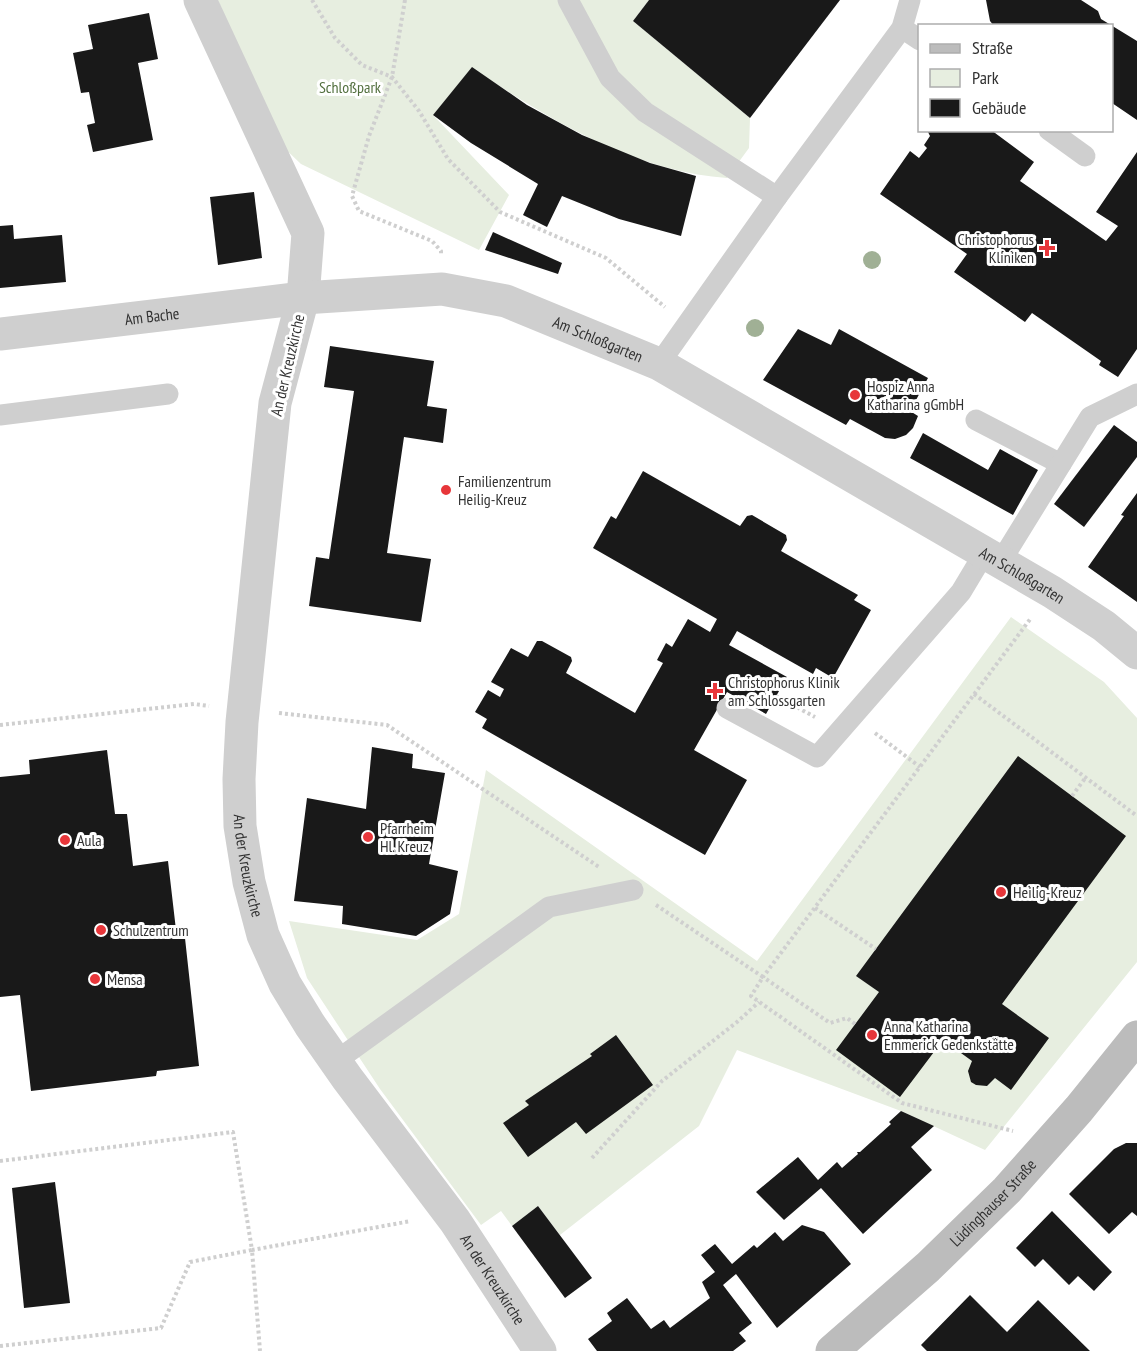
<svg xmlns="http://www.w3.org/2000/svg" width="1137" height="1351" font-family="'PT Sans Narrow',sans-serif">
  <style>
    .green { fill: #e7eee0 }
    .building { fill: #191919 }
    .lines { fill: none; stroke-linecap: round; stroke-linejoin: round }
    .path { stroke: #cfcfcf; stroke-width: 4; stroke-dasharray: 3 3; stroke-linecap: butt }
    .lane { stroke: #cfcfcf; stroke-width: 21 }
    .street { stroke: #cfcfcf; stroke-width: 33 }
    .secondary { stroke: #bcbcbc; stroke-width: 33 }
    .tree { fill: #a0b095 }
    .poi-dot { fill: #e7363a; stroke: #fff; stroke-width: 2 }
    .labels { text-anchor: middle; stroke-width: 6; stroke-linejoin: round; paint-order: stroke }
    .park-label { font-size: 16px; fill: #526f3e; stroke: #fff }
    .poi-label { font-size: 16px; fill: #323232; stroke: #fff; text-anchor: start }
    .street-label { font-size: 16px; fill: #323232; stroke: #fff }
  </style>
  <rect width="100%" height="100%" fill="#fff"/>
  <g class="green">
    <path d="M218,0H649L633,21L750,118L749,148L727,178C633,171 549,119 472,68L433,115L509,195L479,250L301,164L280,144Z"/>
    <polygon points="1011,617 1104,682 1137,718 1137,962 985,1150 901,1111 737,1050 699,1126 560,1235 538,1206 512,1226 501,1211 481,1225 380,1089 307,978 289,921 417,940 459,914 486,770 757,961"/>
  </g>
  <g class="building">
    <polygon points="649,0 840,0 750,118 633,21"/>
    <polygon points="986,0 1081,0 1098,11 1101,19 1137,41 1137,120 1112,103 1112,26 994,26 990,21"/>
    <polygon points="149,13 158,59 138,63 153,140 93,152 87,125 95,123 89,92 81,93 73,53 93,49 88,25"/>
    <polygon points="472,67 527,105 582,135 650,163 696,176 681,236 619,219 562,196 547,227 523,215 538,184 471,143 433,115"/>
    <polygon points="927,130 991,130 1034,162 1020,181 1106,241 1118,226 1096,212 1137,152 1137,349 1118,377 1099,365 1101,361 1032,313 1025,322 954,272 967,254 880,194 910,151 919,158 927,148 924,145 930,136"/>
    <polygon points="254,192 262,258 218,265 210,197"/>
    <polygon points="13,225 14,239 62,235 66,282 0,288 0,226"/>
    <polygon points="493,232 562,263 558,274 485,250"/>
    <polygon points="798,329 831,345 839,329 928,378 910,411 918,416 913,428 906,435 895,439 885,438 850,419 846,425 763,380"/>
    <polygon points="330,346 434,361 427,406 447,409 443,443 404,437 387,553 431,559 421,622 309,606 316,557 329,559 354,391 324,387"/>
    <polygon points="1114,425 1137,442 1137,457 1084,527 1054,504"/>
    <polygon points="923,433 988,470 1000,449 1038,470 1013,515 910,458"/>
    <polygon points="643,471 740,526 747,516 752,515 786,535 787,540 781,551 858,595 854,600 871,610 833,678 816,668 813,674 737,631 729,645 787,677 766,714 727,692 694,750 747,780 705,855 482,728 487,719 475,712 488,690 500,697 504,689 491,682 511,648 528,657 537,641 542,641 571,657 572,661 566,673 635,713 663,663 657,660 666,643 672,647 688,619 710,632 717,619 593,548 611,516 616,519"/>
    <polygon points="1137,493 1137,602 1088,567 1124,516 1121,515"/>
    <polygon points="372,747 413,754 412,768 445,773 429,864 458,871 450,914 416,936 342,924 343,906 294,901 307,798 366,809"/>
    <polygon points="107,750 115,814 127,814 133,866 168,861 176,930 184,929 199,1066 157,1071 156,1076 31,1091 20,995 0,997 0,777 30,774 29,760"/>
    <polygon points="1018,756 1126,836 1002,1004 1049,1038 1011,1090 995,1078 987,1086 976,1085 971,1082 968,1071 972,1061 943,1040 900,1097 836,1050 879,992 856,976"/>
    <polygon points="616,1035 653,1085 586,1134 576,1122 528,1157 503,1123 529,1105 525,1101 592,1056 590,1054"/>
    <polygon points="901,1111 934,1126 911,1147 932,1170 863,1234 821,1188 784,1220 756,1192 798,1157 818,1180 837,1162 842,1168 858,1154 857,1152 860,1152 891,1124 889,1122"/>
    <polygon points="1126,1143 1137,1143 1137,1216 1132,1212 1109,1234 1069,1194 1114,1149"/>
    <polygon points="55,1182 70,1303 24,1308 12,1188"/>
    <polygon points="538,1206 592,1278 565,1298 512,1226"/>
    <polygon points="1052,1211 1112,1272 1094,1291 1078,1276 1069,1285 1043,1259 1035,1267 1016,1248"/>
    <polygon points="802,1225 824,1232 851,1264 777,1328 736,1274 723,1285 752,1323 739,1333 746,1341 733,1351 597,1351 588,1339 612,1321 607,1313 627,1298 651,1329 664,1320 670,1328 710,1298 702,1282 715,1272 701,1255 715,1244 732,1264 754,1245 757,1248 775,1232 783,1241"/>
    <polygon points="970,1295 1007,1332 1038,1300 1090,1351 927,1351 921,1345"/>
  </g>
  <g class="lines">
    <g class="path">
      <polyline points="312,0 335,38 362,65 392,77 419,111 448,159 500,212 606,258 665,307"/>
      <polyline points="405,0 392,77 369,136 352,196 359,211 432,241 441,251 441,256"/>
      <polyline points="974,694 1137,816"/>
      <polyline points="776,696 815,717"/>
      <polyline points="279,713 387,725 599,867"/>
      <polyline points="0,725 194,704 209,706"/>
      <polyline points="875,733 920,767"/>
      <polyline points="1072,796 1086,777"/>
      <polyline points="656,905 763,977 751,996 902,1103 1013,1131"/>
      <polyline points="815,908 876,949"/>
      <polyline points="855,1024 847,1018 830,1023 763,977 1031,618"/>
      <polyline points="592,1158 662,1081 737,1022 759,1002"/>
      <polyline points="0,1161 233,1132 252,1250 411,1221"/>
      <polyline points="0,1346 161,1328 190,1262 252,1250 260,1351"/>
    </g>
    <g class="lane">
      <polyline points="568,0 610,78 645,112 777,197"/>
      <polyline points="902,28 920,40"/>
      <polyline points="1049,130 1085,156"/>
      <polyline points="659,364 777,197 902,28 910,0"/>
      <polyline points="0,415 168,394"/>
      <polyline points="976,420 1061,464"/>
      <polyline points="1001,561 1090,417 1137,394"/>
      <polyline points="727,708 817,757 961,592 985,552"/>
      <polyline points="336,1061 549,907 633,890"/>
    </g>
    <g class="street">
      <path id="s1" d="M200,0L308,233L303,298L275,403L242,722L239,779L240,826L249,882L263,935L285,984L310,1025L347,1078L455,1221L540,1351"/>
      <path id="s2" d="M0,334L303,298L442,289L506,301L659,364L1052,592L1104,626L1137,653"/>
    </g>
    <path class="secondary" id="s3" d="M832,1351L928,1267L1007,1190L1079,1109L1137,1037"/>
  </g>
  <g class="tree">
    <circle cx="872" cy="260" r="9"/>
    <circle cx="755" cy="328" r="9"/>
  </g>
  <g class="poi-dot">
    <path d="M1044 239h6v6h6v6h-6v6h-6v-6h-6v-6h6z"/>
    <circle cx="855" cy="395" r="6"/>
    <circle cx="446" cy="490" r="6"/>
    <path d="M712 682h6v6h6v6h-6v6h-6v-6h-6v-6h6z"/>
    <circle cx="368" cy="837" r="6"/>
    <circle cx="65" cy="840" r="6"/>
    <circle cx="1001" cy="892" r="6"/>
    <circle cx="101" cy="930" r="6"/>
    <circle cx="95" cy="979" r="6"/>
    <circle cx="872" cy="1035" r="6"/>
  </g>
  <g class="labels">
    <g class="park-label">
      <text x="350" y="93">Schloßpark</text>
    </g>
    <g class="poi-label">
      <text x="1034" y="245" text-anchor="end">Christophorus<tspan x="1034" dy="18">Kliniken</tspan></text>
      <text x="867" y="392">Hospiz Anna<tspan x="867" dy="18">Katharina gGmbH</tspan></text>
      <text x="458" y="487">Familienzentrum<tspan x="458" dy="18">Heilig-Kreuz</tspan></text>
      <text x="728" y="688">Christophorus Klinik<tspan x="728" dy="18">am Schlossgarten</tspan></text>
      <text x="380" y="834">Pfarrheim<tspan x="380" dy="18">Hl. Kreuz</tspan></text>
      <text x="77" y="846">Aula</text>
      <text x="1013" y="898">Heilig-Kreuz</text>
      <text x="113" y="936">Schulzentrum</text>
      <text x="107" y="985">Mensa</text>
      <text x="884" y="1032">Anna Katharina<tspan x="884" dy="18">Emmerick Gedenkstätte</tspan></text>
    </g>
    <g class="street-label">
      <text dy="6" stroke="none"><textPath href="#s2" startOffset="153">Am Bache</textPath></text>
      <text dy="6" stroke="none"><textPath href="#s2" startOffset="609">Am Schloßgarten</textPath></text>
      <text transform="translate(287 365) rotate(-77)" y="6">An der Kreuzkirche</text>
      <text dy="6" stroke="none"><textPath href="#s2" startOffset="1095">Am Schloßgarten</textPath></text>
      <text dy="6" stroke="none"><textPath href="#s1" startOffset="896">An der Kreuzkirche</textPath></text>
      <text dy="6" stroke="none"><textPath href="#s3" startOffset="219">Lüdinghauser Straße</textPath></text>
      <text dy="6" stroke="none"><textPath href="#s1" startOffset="1382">An der Kreuzkirche</textPath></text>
    </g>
  </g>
  <rect x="918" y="24" width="195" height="108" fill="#ffffff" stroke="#adadad" stroke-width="1.5"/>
  <rect x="930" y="44" width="30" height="9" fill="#bcbcbc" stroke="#adadad" stroke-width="1.5"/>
  <text x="972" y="54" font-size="18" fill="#323232">Straße</text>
  <rect x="930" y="69" width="30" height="18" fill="#e7eee0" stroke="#adadad" stroke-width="1.5"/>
  <text x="972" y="84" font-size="18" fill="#323232">Park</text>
  <rect x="930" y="99" width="30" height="18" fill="#191919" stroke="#adadad" stroke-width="1.5"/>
  <text x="972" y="114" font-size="18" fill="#323232">Gebäude</text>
</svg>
